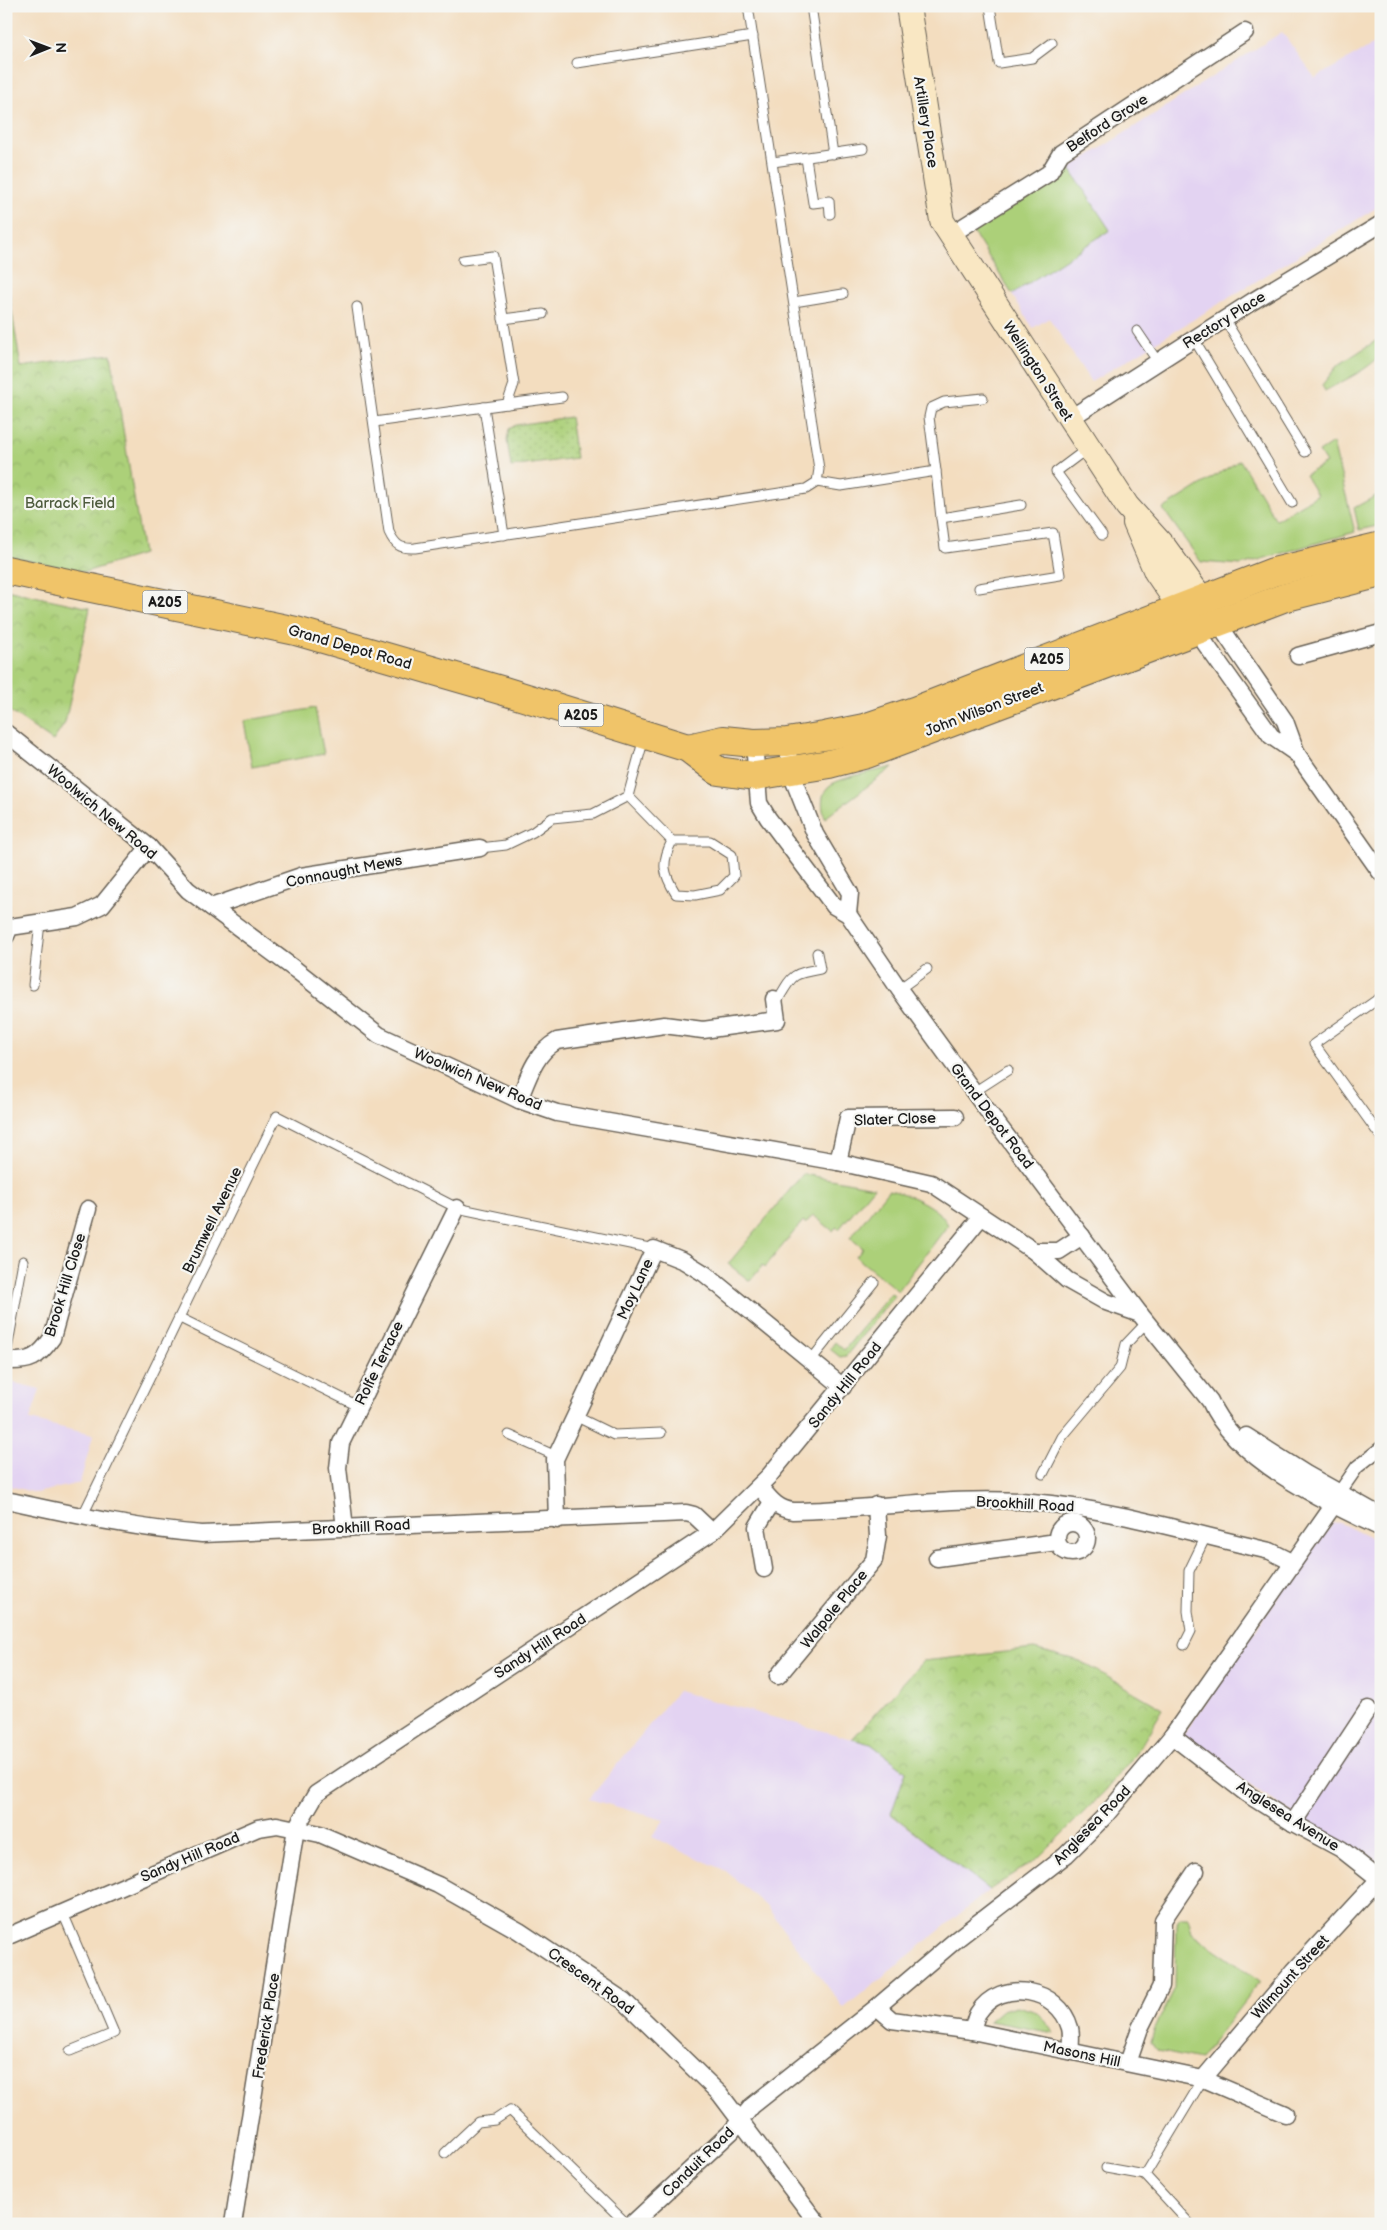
<svg xmlns="http://www.w3.org/2000/svg" width="1387" height="2230" font-family="'Balsamiq Sans',sans-serif">
  <style>
    .built { fill: #e3d3f2 }
    .grass { fill: #acd079; stroke: #64764a }
    .park { fill: url(#park-crowns); stroke: #64764a }
    .garden { fill: url(#garden-dots); stroke: #64764a }
    .lines { fill: none; stroke-linecap: round; stroke-linejoin: round }
    .service-casing { stroke: #676055; stroke-width: 11 }
    .pedestrian-casing { stroke: #676055; stroke-width: 15 }
    .minor-casing { stroke: #676055; stroke-width: 19 }
    .secondary-casing { stroke: #676055; stroke-width: 26 }
    .trunk-casing { stroke: #676055; stroke-width: 30 }
    .service { stroke: #fff; stroke-width: 9 }
    .pedestrian { stroke: #fff; stroke-width: 12 }
    .minor { stroke: #fff; stroke-width: 16 }
    .secondary { stroke: #f9e7c3; stroke-width: 24 }
    .trunk { stroke: #f0c469; stroke-width: 28 }
    .labels { text-anchor: middle; stroke-width: 4.5; stroke-linejoin: round; paint-order: stroke }
    .shield { fill: #f6f6f2; stroke: #5d5d5c; stroke-width: 1 }
    .shield-label { font-size: 14px; font-weight: bold; fill: #1c1c1c }
    .street-label { font-size: 15px; fill: #1c1c1c; stroke: #f6f6f2 }
    .park-label { font-size: 15px; fill: #4e5b3d; stroke: #f6f6f2 }
  </style>
  <defs>
    <pattern id="park-crowns" width="20" height="18" patternUnits="userSpaceOnUse" patternTransform="scale(1.25)"><rect width="20" height="18" fill="#acd079"/><path d="M2 6a3 3 0 1 1 6 0M12 15a3 3 0 1 1 6 0" fill="none" stroke="#93b268"/></pattern>
    <pattern id="garden-dots" width="8" height="8" patternUnits="userSpaceOnUse" patternTransform="scale(1.25)"><rect width="8" height="8" fill="#acd079"/><path d="M2 2h.1M6 6h.1" fill="none" stroke="#93b268" stroke-width="1.8" stroke-linecap="round"/></pattern>
  </defs>
  <rect width="100%" height="100%" fill="#f6f6f2"/>
  <filter id="ink" filterUnits="userSpaceOnUse"><feTurbulence type="fractalNoise" baseFrequency=".02" numOctaves="2"/><feDisplacementMap in="SourceGraphic" scale="10" xChannelSelector="R" yChannelSelector="G"/><feConvolveMatrix kernelMatrix="1 2 1 2 8 2 1 2 1" color-interpolation-filters="sRGB"/></filter>
  <filter id="wash" filterUnits="userSpaceOnUse"><feTurbulence type="fractalNoise" baseFrequency=".0096" numOctaves="4" result="noise"/><feDisplacementMap in="SourceGraphic" scale="20" xChannelSelector="R" yChannelSelector="G"/><feGaussianBlur stdDeviation="1.12" result="paint"/><feColorMatrix in="noise" values="0 0 0 0 0 0 0 0 0 0 0 0 0 0 0 0 0 1.4 0 .05"/><feComposite in="paint" operator="in"/></filter>
  <g filter="url(#wash)">
    <rect width="100%" height="100%" fill="#f3ddbf"/>
    <g class="built">
      <polygon points="1282,32 1315,78 1381,40 1381,205 1091,382 1049,318 1033,328 972,231"/>
      <polygon points="6,1381 40,1389 30,1420 93,1435 80,1483 36,1493 6,1485"/>
      <polygon points="1333,1523 1340,1523 1381,1543 1381,1872 1291,1813 1182,1737 1299,1566"/>
      <polygon points="677,1691 871,1744 906,1771 891,1815 989,1890 844,2008 766,1906 726,1871 652,1837 664,1820 589,1799"/>
    </g>
    <g class="grass">
      <polygon points="1070,169 1110,230 1012,294 973,232"/>
      <path d="M1377,340C1379,344 1382,347 1381,351C1378,366 1338,383 1325,391L1322,385L1337,366Z"/>
      <polygon points="1333,443 1355,532 1241,565 1201,562 1163,509 1240,460 1276,520 1317,495 1305,475 1326,463 1319,452"/>
      <polygon points="1381,493 1381,525 1359,530 1354,508"/>
      <polygon points="315,708 324,754 252,767 244,721"/>
      <path d="M893,767L825,818C822,809 820,795 828,787C838,777 878,771 893,767Z"/>
      <polygon points="803,1174 874,1187 839,1229 836,1227 833,1231 813,1215 806,1223 803,1221 765,1267 763,1265 750,1281 728,1264"/>
      <path d="M888,1190C907,1193 940,1207 948,1225L898,1291L856,1257L863,1248L850,1238Z"/>
      <polygon points="891,1293 894,1296 846,1356 840,1357 830,1349 835,1342 844,1350"/>
      <polygon points="1180,1918 1188,1918 1192,1933 1260,1981 1200,2059 1157,2050 1151,2042 1154,2030 1175,1988 1176,1924"/>
      <polygon points="1017,2006 1037,2012 1054,2033 989,2021 1002,2010"/>
    </g>
    <g class="park">
      <polygon points="6,276 21,367 111,354 143,554 85,572 6,556"/>
      <polygon points="6,590 90,608 65,723 53,741 6,709"/>
      <polygon points="1034,1649 1080,1661 1163,1709 1137,1752 1104,1792 1037,1859 989,1890 891,1814 906,1771 871,1744 852,1739 923,1661"/>
    </g>
    <polygon class="garden" points="570,417 576,458 511,467 507,440 509,429 516,425"/>
  </g>
  <g filter="url(#ink)">
    <g class="lines">
      <g class="service-casing">
        <g id="service">
          <polyline points="811,6 833,154"/>
          <polyline points="990,6 999,63 1032,58 1052,43"/>
          <polyline points="577,63 753,36"/>
          <polyline points="806,158 813,203 829,201 830,214"/>
          <polyline points="773,162 863,149"/>
          <polyline points="794,302 843,294"/>
          <path d="M357,307L389,532C395,545 400,549 415,548L806,489L817,482L819,469L748,6"/>
          <polyline points="503,319 543,314"/>
          <polyline points="1225,320 1305,452"/>
          <polyline points="1137,331 1158,362"/>
          <polyline points="1194,339 1292,503"/>
          <polyline points="507,404 562,397"/>
          <polyline points="484,407 504,535"/>
          <polyline points="374,422 507,404 514,384 493,256 463,260"/>
          <polyline points="1088,448 1056,472 1102,535"/>
          <polyline points="936,471 929,417 931,408 944,402 983,398"/>
          <polyline points="817,482 841,486 936,471 941,518 1021,505"/>
          <polyline points="941,518 945,548 1053,533 1060,575 979,588"/>
          <path d="M644,738L628,796L672,841H710L732,855L734,876L720,890L695,895L676,894C663,873 661,863 672,841"/>
          <polyline points="480,848 506,845 533,832 552,818 593,814 628,796"/>
          <polyline points="33,985 40,923"/>
          <polyline points="899,989 927,969"/>
          <polyline points="1381,997 1314,1044 1381,1137"/>
          <path d="M774,999L779,998C793,974 792,974 820,969L817,953"/>
          <polyline points="974,1092 1008,1070"/>
          <polyline points="180,1318 358,1406"/>
          <polyline points="6,1355 23,1261"/>
          <polyline points="811,1360 874,1282"/>
          <polyline points="575,1416 614,1435 661,1433"/>
          <polyline points="509,1435 556,1456"/>
          <polyline points="1043,1474 1062,1437 1120,1368 1126,1344 1147,1322"/>
          <polyline points="82,1517 277,1116 457,1208 654,1249"/>
          <polyline points="1184,1645 1191,1631 1188,1611 1189,1571 1206,1536"/>
          <polyline points="63,1913 114,2033 70,2051"/>
          <polyline points="445,2153 478,2122 495,2120 510,2110 627,2224"/>
          <polyline points="1106,2168 1145,2175"/>
          <polyline points="1190,2224 1145,2175 1203,2079"/>
        </g>
      </g>
      <g class="pedestrian-casing">
        <polyline id="pedestrian" points="1339,1493 1357,1467 1381,1448"/>
      </g>
      <g class="minor-casing">
        <g id="minor">
          <polyline points="950,235 1049,173 1061,153 1245,32"/>
          <polyline points="1069,419 1253,301 1381,224"/>
          <polyline points="1213,616 1285,721 1297,754 1381,873"/>
          <polyline points="1192,625 1271,736 1297,754"/>
          <polyline points="1298,656 1381,633"/>
          <polyline points="6,733 149,847 188,890 296,970 379,1035 519,1100 557,1113 838,1162 931,1183 1034,1251 1067,1280 1106,1302 1140,1314"/>
          <polyline points="787,742 790,771 815,834 850,893 848,914"/>
          <path d="M754,743L759,803L768,818L834,906L848,914L899,989L984,1106L1140,1314L1210,1401C1235,1460 1325,1502 1381,1528"/>
          <polyline points="211,907 301,876 480,848"/>
          <polyline points="6,936 10,927 77,917 102,905 149,847"/>
          <path d="M519,1100C528,1078 535,1053 557,1041L664,1025L703,1030L777,1020L774,999"/>
          <polyline points="838,1162 848,1118 955,1117"/>
          <polyline points="1034,1251 1059,1251 1082,1236"/>
          <path d="M6,1361C31,1362 38,1358 52,1338L88,1209"/>
          <polyline points="1246,1436 1306,1474 1381,1516"/>
          <path d="M760,1487C770,1499 777,1509 793,1511C872,1510 952,1495 1032,1502C1113,1509 1190,1533 1270,1551L1292,1562"/>
          <path d="M6,1500C71,1514 136,1529 202,1534L686,1513L694,1515L712,1532"/>
          <polyline points="557,1520 555,1459 654,1249 684,1261 705,1274 843,1387"/>
          <circle cx="1072" cy="1538" r="15"/>
          <polyline points="345,1528 338,1468 341,1443 457,1208"/>
          <polyline points="937,1558 1057,1542"/>
          <polyline points="764,1569 757,1527 772,1502"/>
          <polyline points="778,1676 874,1560 878,1536 876,1505"/>
          <polyline points="1172,1736 1247,1794 1293,1823 1341,1849 1379,1879"/>
          <polyline points="1293,1823 1368,1709"/>
          <polyline points="6,1937 258,1828 277,1825 320,1834 438,1885 519,1931 624,2001 720,2094 818,2224"/>
          <polyline points="877,2007 892,2020 972,2031 1203,2079 1285,2114"/>
          <path d="M972,2031C974,2026 975,2018 978,2013C1001,1977 1059,1988 1070,2028C1072,2035 1070,2044 1071,2051"/>
          <polyline points="1128,2063 1140,2028 1161,1986 1163,1920 1196,1871"/>
          <polyline points="1203,2079 1294,1971 1381,1877"/>
          <polyline points="233,2224 296,1828 316,1794 712,1532 769,1476 981,1217"/>
          <polyline points="632,2224 731,2132 752,2106 877,2007 957,1939 1066,1855 1105,1816 1172,1736 1333,1506"/>
        </g>
      </g>
      <g class="secondary-casing">
        <g id="secondary">
          <polyline points="908,6 942,221 1127,506 1165,548 1202,599"/>
          <polyline points="1135,523 1156,572 1180,607"/>
        </g>
      </g>
      <g class="trunk-casing">
        <g id="trunk">
          <polyline points="6,570 296,631 504,691 688,748 718,771 755,776 829,764 867,754 1283,598 1381,573"/>
          <polyline points="688,748 723,740 754,743 787,742 824,736 864,728 914,711 1273,572 1381,546"/>
        </g>
      </g>
      <use href="#service" class="service"/>
      <use href="#pedestrian" class="pedestrian"/>
      <use href="#minor" class="minor"/>
      <use href="#secondary" class="secondary"/>
      <use href="#trunk" class="trunk"/>
    </g>
  </g>
  <g class="labels">
    <g class="shield">
      <rect x="142.5" y="590.5" width="45" height="23" rx="4"/>
      <rect x="1024.5" y="647.5" width="45" height="23" rx="4"/>
      <rect x="558.5" y="703.5" width="45" height="23" rx="4"/>
    </g>
    <g class="shield-label">
      <text x="165" y="607">A205</text>
      <text x="1047" y="664">A205</text>
      <text x="581" y="720">A205</text>
    </g>
    <g class="street-label">
      <text transform="translate(926 122) rotate(81)" y="5">Artillery Place</text>
      <text transform="translate(1107 123) rotate(-33)" y="5">Belford Grove</text>
      <text transform="translate(1224 320) rotate(-32)" y="5">Rectory Place</text>
      <text transform="translate(1038 371) rotate(57)" y="5">Wellington Street</text>
      <text transform="translate(350 647) rotate(16)" y="5">Grand Depot Road</text>
      <text transform="translate(984 709) rotate(-21)" y="5">John Wilson Street</text>
      <text transform="translate(102 812) rotate(40)" y="5">Woolwich New Road</text>
      <text transform="translate(344 871) rotate(-11)" y="5">Connaught Mews</text>
      <text transform="translate(478 1079) rotate(23)" y="5">Woolwich New Road</text>
      <text transform="translate(992 1116) rotate(53)" y="5">Grand Depot Road</text>
      <text transform="translate(895 1119) rotate(-2)" y="5">Slater Close</text>
      <text transform="translate(212 1220) rotate(-64)" y="5">Brumwell Avenue</text>
      <text transform="translate(65 1285) rotate(-73)" y="5">Brook Hill Close</text>
      <text transform="translate(635 1289) rotate(-65)" y="5">Moy Lane</text>
      <text transform="translate(379 1363) rotate(-64)" y="5">Rolfe Terrace</text>
      <text transform="translate(845 1385) rotate(-51)" y="5">Sandy Hill Road</text>
      <text transform="translate(1025 1504) rotate(3)" y="5">Brookhill Road</text>
      <text transform="translate(361 1527) rotate(-3)" y="5">Brookhill Road</text>
      <text transform="translate(834 1609) rotate(-51)" y="5">Walpole Place</text>
      <text transform="translate(540 1646) rotate(-33)" y="5">Sandy Hill Road</text>
      <text transform="translate(1288 1816) rotate(32)" y="5">Anglesea Avenue</text>
      <text transform="translate(1092 1825) rotate(-46)" y="5">Anglesea Road</text>
      <text transform="translate(190 1857) rotate(-23)" y="5">Sandy Hill Road</text>
      <text transform="translate(1290 1977) rotate(-48)" y="5">Wilmount Street</text>
      <text transform="translate(591 1981) rotate(36)" y="5">Crescent Road</text>
      <text transform="translate(266 2026) rotate(-81)" y="5">Frederick Place</text>
      <text transform="translate(1082 2054) rotate(12)" y="5">Masons Hill</text>
      <text transform="translate(698 2162) rotate(-44)" y="5">Conduit Road</text>
    </g>
    <g class="park-label">
      <text x="70" y="508">Barrack Field</text>
    </g>
  </g>
  <rect width="1387" height="2230" fill="none" stroke="#f6f6f2" stroke-width="25"/>
  <g transform="translate(48 48) rotate(89)" stroke="#f6f6f2" stroke-width="4" paint-order="stroke">
  <path d="M0-4L9 19L0 12L-9 19Z" fill="#1c1c1c"/>
  <text y="-8" font-size="14" font-weight="bold" text-anchor="middle" fill="#1c1c1c">N</text>
  </g>
</svg>
